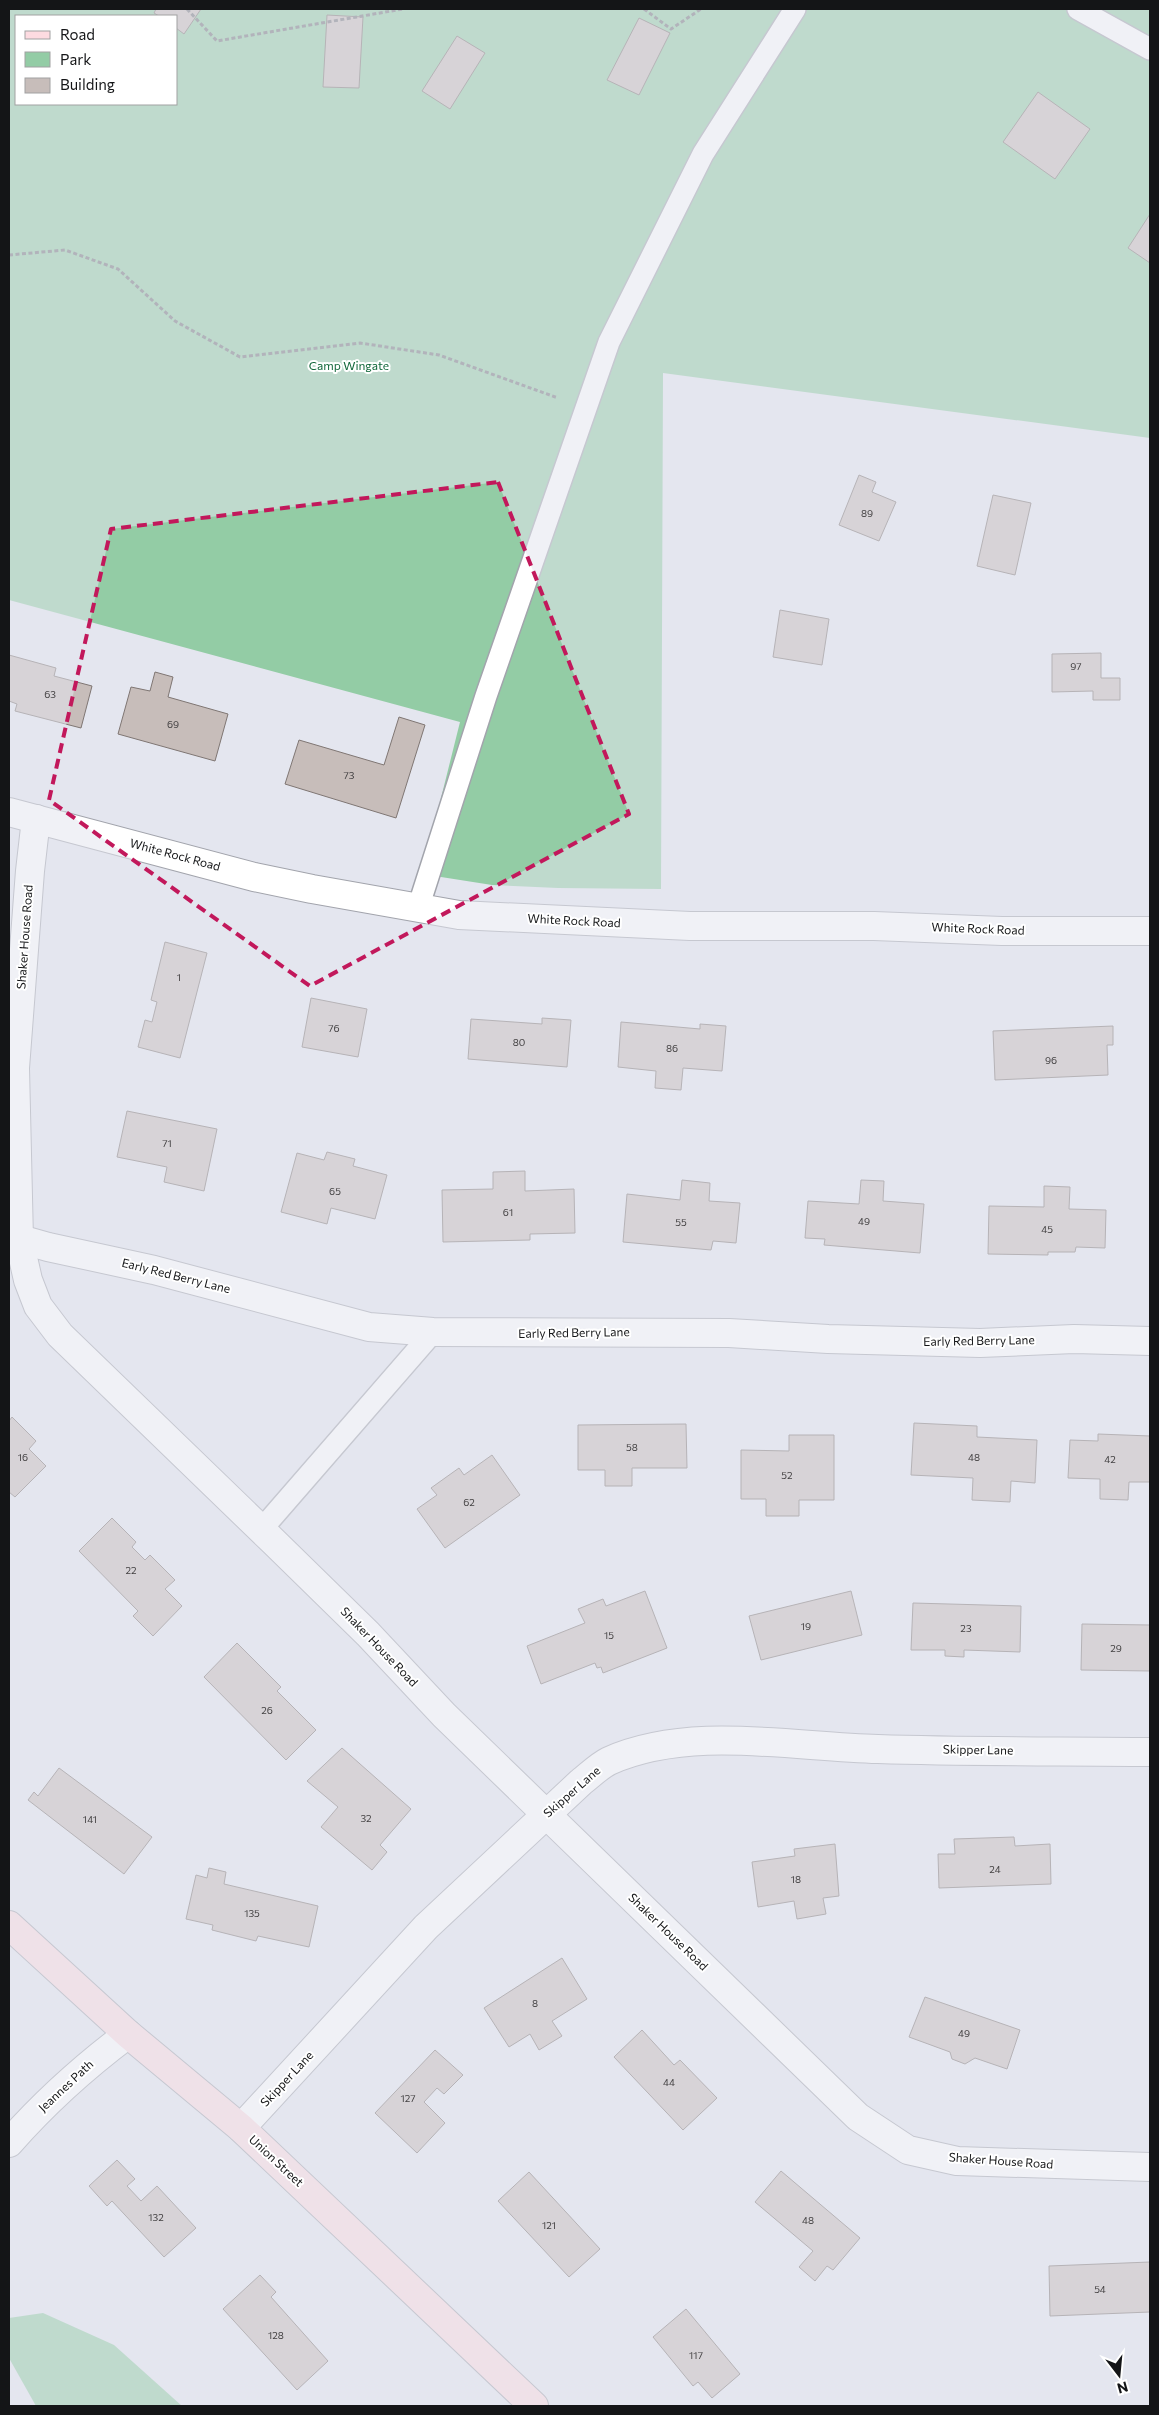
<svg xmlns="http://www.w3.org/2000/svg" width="1159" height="2415" font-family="Commissioner,sans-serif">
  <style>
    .green { fill: #93cca5; fill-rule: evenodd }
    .building { fill: #c7bdba; stroke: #7f7673 }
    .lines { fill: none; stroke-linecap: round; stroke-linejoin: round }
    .service-casing { stroke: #a2a4ac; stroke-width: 24 }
    .minor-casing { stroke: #a2a4ac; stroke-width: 30 }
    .tertiary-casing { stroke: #a2a4ac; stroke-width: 30 }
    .secondary-casing { stroke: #a2a4ac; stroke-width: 30 }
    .path { stroke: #75777c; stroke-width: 3; stroke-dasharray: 4 2.5; stroke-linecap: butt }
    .service { stroke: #fff; stroke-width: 21 }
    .minor { stroke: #fff; stroke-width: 28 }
    .tertiary { stroke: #fff; stroke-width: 28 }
    .secondary { stroke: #fddbe1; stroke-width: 28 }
    .marked { fill: none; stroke: #c2185b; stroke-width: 4; stroke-dasharray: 10 6; stroke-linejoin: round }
    .labels { text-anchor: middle; stroke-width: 4; stroke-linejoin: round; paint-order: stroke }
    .number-label { font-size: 10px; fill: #413f40 }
    .park-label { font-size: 12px; fill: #11673a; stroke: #fff }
    .street-label { font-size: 12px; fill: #141517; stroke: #fff }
  </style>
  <rect width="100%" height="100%" fill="#e4e6ef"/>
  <g class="green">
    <path d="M9,9H1150V438L663,373L661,889L558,888L492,885L422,874L460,722L9,600ZM16,16H176V104H16Z"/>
    <polygon points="43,2313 114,2345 182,2406 36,2406 9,2358 9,2318"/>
  </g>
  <g class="building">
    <polygon points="156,9 201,9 184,34 176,28 176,16 159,16 154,13"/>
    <polygon points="327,15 363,17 359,88 323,87"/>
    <polygon points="639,18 670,33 639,95 607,80"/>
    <polygon points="457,36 485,53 450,109 422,91"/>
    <polygon points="1038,92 1090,129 1055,179 1003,142"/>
    <polygon points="1150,214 1150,263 1128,248"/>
    <polygon points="859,475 876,482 872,492 896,502 879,541 839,525"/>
    <polygon points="993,495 1031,503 1015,575 977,566"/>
    <polygon points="780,610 829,619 822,665 773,657"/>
    <polygon points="1101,653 1101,678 1120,678 1120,700 1093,700 1093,691 1052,692 1052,654"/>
    <polygon points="9,655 56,668 54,676 92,686 81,728 15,711 17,704 9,701"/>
    <polygon points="155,672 173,677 168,697 228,714 215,761 118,734 131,687 150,691"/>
    <polygon points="399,717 425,725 396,818 285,784 299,740 384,765"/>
    <polygon points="165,942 207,953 180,1058 138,1047 145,1020 152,1022 157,1002 151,1000"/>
    <polygon points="311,998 367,1009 358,1057 302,1047"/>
    <polygon points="542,1018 571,1020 567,1067 468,1059 471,1019 542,1024"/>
    <polygon points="621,1022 700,1029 700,1024 726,1026 722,1071 683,1068 681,1090 655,1088 656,1071 618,1067"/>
    <polygon points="1113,1026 1113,1045 1107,1045 1108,1075 995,1080 993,1031"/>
    <polygon points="127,1111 217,1129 204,1191 164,1182 167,1167 117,1157"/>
    <polygon points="327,1152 355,1159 353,1166 387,1175 375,1219 331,1208 327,1224 281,1212 297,1153 324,1160"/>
    <polygon points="525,1171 525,1191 574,1189 575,1233 530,1234 530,1240 443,1242 442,1190 493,1189 493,1172"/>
    <polygon points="682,1180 710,1183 709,1201 740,1203 736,1243 713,1241 711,1250 623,1242 627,1194 680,1200"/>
    <polygon points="861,1180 884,1181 883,1201 924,1204 920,1253 824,1245 825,1239 805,1238 808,1201 859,1204"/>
    <polygon points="1044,1186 1070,1187 1069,1209 1106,1210 1105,1248 1076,1247 1075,1252 1048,1252 1048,1255 988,1254 989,1206 1044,1207"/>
    <polygon points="12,1417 36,1441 29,1449 46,1466 15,1497 9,1492 9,1421"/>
    <polygon points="914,1423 977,1426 977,1437 1037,1440 1035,1483 1011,1481 1010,1502 972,1500 973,1478 911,1475"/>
    <polygon points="686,1424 687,1468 632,1468 632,1486 605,1486 605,1470 578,1470 578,1425"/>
    <polygon points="1098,1434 1150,1436 1150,1482 1129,1482 1128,1500 1100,1499 1100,1479 1068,1478 1070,1440 1098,1441"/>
    <polygon points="789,1435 834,1435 834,1500 799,1500 799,1516 766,1516 766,1499 741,1499 741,1450 789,1451"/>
    <polygon points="492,1455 520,1495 445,1548 417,1509 437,1495 431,1488 459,1468 464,1475"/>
    <polygon points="112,1518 136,1542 132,1547 145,1560 150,1555 175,1580 165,1589 182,1606 153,1636 133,1616 138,1611 79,1551"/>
    <polygon points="645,1591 667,1648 603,1673 601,1667 597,1668 595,1663 541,1684 527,1646 585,1623 578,1609 603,1599 606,1606"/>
    <polygon points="851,1591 862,1635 761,1660 749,1616"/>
    <polygon points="913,1603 1021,1606 1020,1652 964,1650 964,1657 945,1656 945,1650 911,1650"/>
    <polygon points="1082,1624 1150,1625 1150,1671 1081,1670"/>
    <polygon points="237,1643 281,1687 277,1691 316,1730 286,1760 204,1677"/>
    <polygon points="342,1748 411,1809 380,1845 387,1852 372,1870 321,1827 338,1807 307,1781"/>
    <polygon points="59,1768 152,1837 124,1874 28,1800 34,1792 38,1796"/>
    <polygon points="1014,1837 1015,1846 1050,1844 1051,1884 939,1888 938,1854 955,1854 954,1839"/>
    <polygon points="835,1844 839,1896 823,1898 826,1914 797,1919 794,1901 758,1907 752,1862 795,1856 794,1849"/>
    <polygon points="209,1868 226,1872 224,1884 318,1906 309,1947 258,1936 256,1941 212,1930 213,1925 186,1919 196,1875 207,1878"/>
    <polygon points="562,1958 587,1999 552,2021 562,2036 539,2050 530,2034 509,2047 484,2008"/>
    <polygon points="925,1997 1020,2030 1007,2069 975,2058 965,2064 952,2059 950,2052 909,2037"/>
    <polygon points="642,2030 674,2065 680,2060 717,2098 683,2130 614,2057"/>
    <polygon points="435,2050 463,2075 444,2094 437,2088 424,2102 445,2123 417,2153 375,2113"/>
    <polygon points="117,2160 135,2179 127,2186 141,2201 157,2186 196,2228 164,2257 112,2201 107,2206 89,2186"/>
    <polygon points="781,2171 860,2238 833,2270 827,2266 815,2281 799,2267 813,2251 755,2202"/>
    <polygon points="529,2172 600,2249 569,2277 498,2201"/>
    <polygon points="1150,2262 1150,2312 1050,2316 1049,2266"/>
    <polygon points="260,2275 276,2292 271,2297 328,2361 297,2390 223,2309"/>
    <polygon points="686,2309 740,2374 712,2398 698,2382 693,2386 653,2337"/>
  </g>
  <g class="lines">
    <g class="service-casing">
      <g id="service">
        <polyline points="1078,9 1150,49"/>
        <polyline points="418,908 486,696 609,342 703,154 795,9"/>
        <polyline points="261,1530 433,1332"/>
      </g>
    </g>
    <g class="minor-casing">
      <g id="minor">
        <polyline points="36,819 30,871 15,1068 19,1240 28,1280 38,1306 60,1335 274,1542 368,1634 444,1715 858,2117 908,2150 957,2161 1150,2167"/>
        <polyline points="9,1236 48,1247 154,1270 369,1327 433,1332 729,1333 828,1339 980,1343 1074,1339 1150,1341"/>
        <path d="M241,2128L426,1927L581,1782C590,1775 599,1766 609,1761C690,1725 792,1747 878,1749C969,1752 1060,1751 1150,1752"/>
        <path d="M9,2143C45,2102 84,2067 128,2034"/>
      </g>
    </g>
    <g class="tertiary-casing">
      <polyline id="tertiary" points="9,812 254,877 312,889 459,915 690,926 874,926 1002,931 1150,931"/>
    </g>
    <g class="secondary-casing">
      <polyline id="secondary" points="9,1925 128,2034 241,2128 534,2406"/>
    </g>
    <g class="path">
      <polyline points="187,9 217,41 403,9"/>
      <polyline points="644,9 671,29 701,9"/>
      <polyline points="9,255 65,250 118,269 175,321 240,357 360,343 439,355 558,398"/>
    </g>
    <use href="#service" class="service"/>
    <use href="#minor" class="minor"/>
    <use href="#tertiary" class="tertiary"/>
    <use href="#secondary" class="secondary"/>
  </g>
  <path d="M0 0H1159V2415H0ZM498,482L629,814L310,986L49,800L111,529Z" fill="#e4e6ef" fill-opacity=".55" fill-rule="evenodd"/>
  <path class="marked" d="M498,482L629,814L310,986L49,800L111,529Z"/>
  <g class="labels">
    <g class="number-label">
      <text x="867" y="517">89</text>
      <text x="1076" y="670">97</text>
      <text x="50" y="698">63</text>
      <text x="173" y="728">69</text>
      <text x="349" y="779">73</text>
      <text x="179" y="981">1</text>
      <text x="334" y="1032">76</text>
      <text x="519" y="1046">80</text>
      <text x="672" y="1052">86</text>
      <text x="1051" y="1064">96</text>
      <text x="167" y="1147">71</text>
      <text x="335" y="1195">65</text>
      <text x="508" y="1216">61</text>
      <text x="864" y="1225">49</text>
      <text x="681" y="1226">55</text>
      <text x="1047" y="1233">45</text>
      <text x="632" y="1451">58</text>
      <text x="23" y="1461">16</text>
      <text x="974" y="1461">48</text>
      <text x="1110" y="1463">42</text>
      <text x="787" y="1479">52</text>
      <text x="469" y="1506">62</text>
      <text x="131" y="1574">22</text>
      <text x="806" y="1630">19</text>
      <text x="966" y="1632">23</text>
      <text x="609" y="1639">15</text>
      <text x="1116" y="1652">29</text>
      <text x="267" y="1714">26</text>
      <text x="366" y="1822">32</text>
      <text x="90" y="1823">141</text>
      <text x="995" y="1873">24</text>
      <text x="796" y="1883">18</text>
      <text x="252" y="1917">135</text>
      <text x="535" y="2007">8</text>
      <text x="964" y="2037">49</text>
      <text x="669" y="2086">44</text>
      <text x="408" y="2102">127</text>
      <text x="156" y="2221">132</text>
      <text x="808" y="2224">48</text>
      <text x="549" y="2229">121</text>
      <text x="1100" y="2293">54</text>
      <text x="276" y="2339">128</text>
      <text x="696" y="2359">117</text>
    </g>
    <g class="park-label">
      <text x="349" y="370">Camp Wingate</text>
    </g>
    <g class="street-label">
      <text transform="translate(175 855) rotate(15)" y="4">White Rock Road</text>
      <text transform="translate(574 921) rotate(3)" y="4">White Rock Road</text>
      <text transform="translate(978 929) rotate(2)" y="4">White Rock Road</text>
      <text transform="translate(25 937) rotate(-86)" y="4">Shaker House Road</text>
      <text transform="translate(176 1276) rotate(14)" y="4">Early Red Berry Lane</text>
      <text transform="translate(574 1333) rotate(-1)" y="4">Early Red Berry Lane</text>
      <text transform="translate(979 1341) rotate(-1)" y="4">Early Red Berry Lane</text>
      <text transform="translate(379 1647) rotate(46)" y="4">Shaker House Road</text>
      <text transform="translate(978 1750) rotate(1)" y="4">Skipper Lane</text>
      <text transform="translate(572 1792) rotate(-41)" y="4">Skipper Lane</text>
      <text transform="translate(668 1932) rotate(44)" y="4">Shaker House Road</text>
      <text transform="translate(287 2079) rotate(-47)" y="4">Skipper Lane</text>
      <text transform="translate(66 2086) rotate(-43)" y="4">Jeannes Path</text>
      <text transform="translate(276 2161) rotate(43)" y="4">Union Street</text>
      <text transform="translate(1001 2161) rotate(4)" y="4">Shaker House Road</text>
    </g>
  </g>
  <rect width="1159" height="2415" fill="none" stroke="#141517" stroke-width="20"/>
  <rect x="15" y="15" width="162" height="90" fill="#ffffff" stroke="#a1a1a2"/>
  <rect x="25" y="31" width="25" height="8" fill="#fddbe1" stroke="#a1a1a2"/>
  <text x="60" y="40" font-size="15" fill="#141517">Road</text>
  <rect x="25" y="52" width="25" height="15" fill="#93cca5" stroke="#a1a1a2"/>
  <text x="60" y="65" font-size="15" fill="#141517">Park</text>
  <rect x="25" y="78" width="25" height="15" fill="#c7bdba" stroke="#a1a1a2"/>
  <text x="60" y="90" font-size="15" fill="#141517">Building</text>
  <g transform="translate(1119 2375) rotate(164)" stroke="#ffffff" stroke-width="4" paint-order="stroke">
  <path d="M0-4L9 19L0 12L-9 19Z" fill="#141517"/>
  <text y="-8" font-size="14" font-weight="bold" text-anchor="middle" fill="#141517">N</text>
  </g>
</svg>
